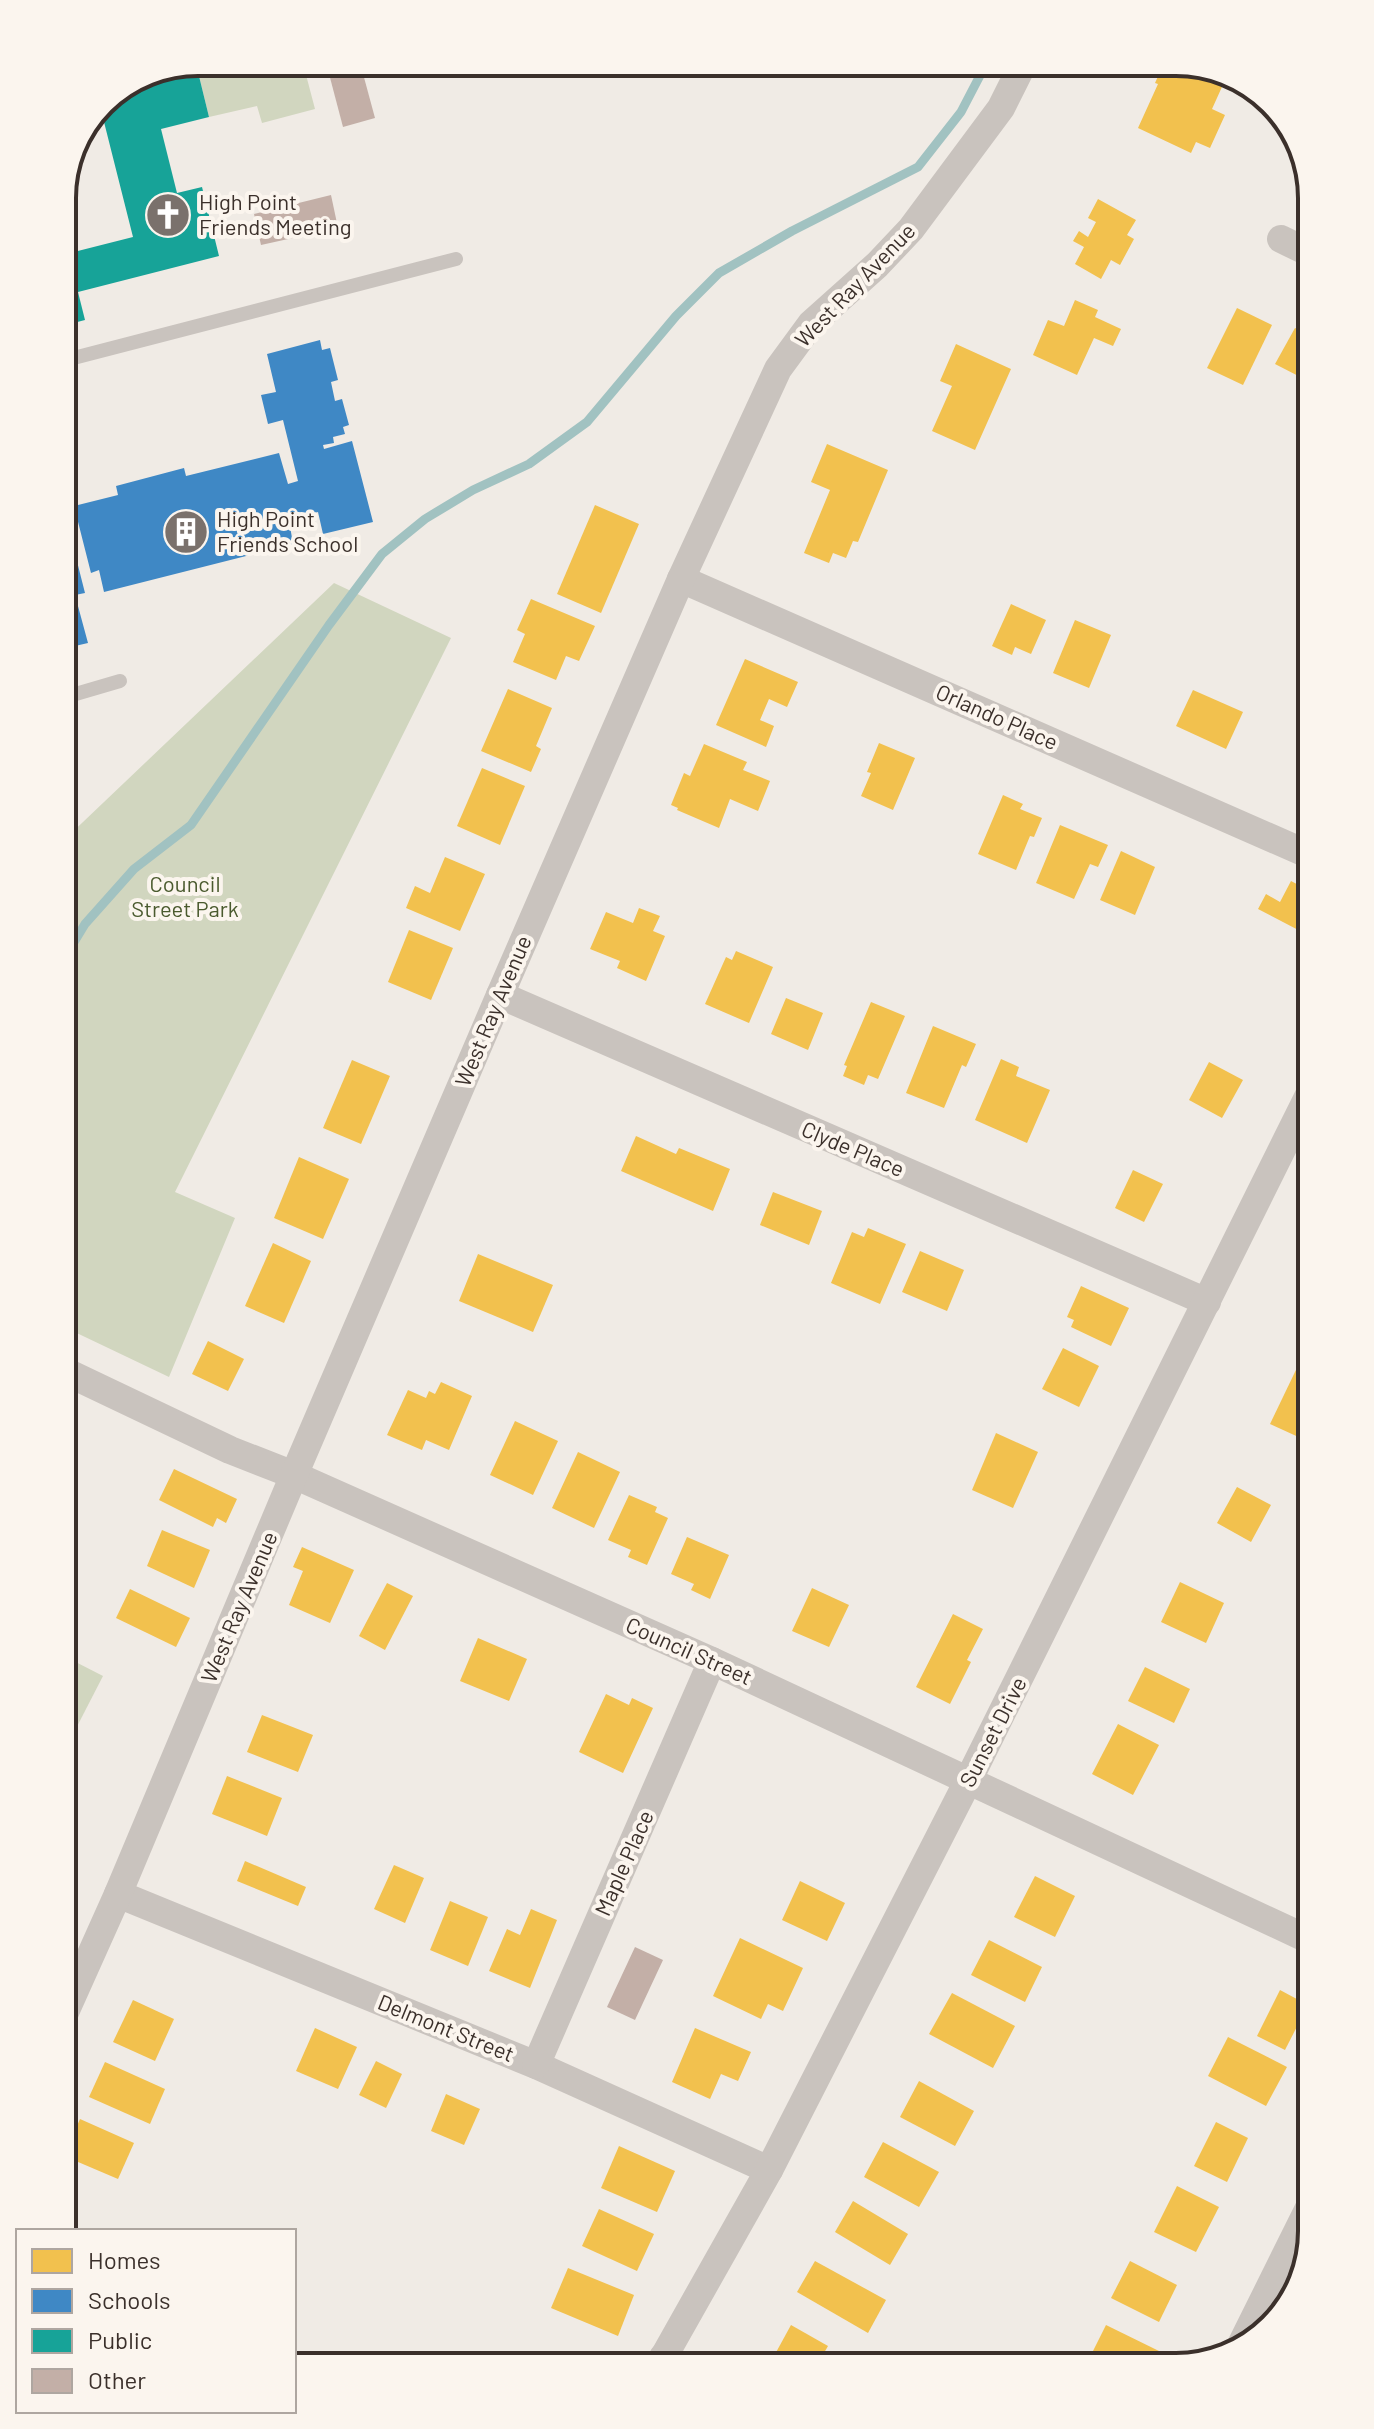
<svg xmlns="http://www.w3.org/2000/svg" width="1374" height="2429" font-family="Barlow,sans-serif">
  <style>
    .green { fill: #d1d6bf }
    .homes { fill: #f2c14e }
    .schools { fill: #3f88c5 }
    .public { fill: #17a398 }
    .lines { fill: none; stroke-linecap: round; stroke-linejoin: round }
    .stream { stroke: #a1c2c1; stroke-width: 9 }
    .building { fill: #c3afa7 }
    .lane { stroke: #c9c3be; stroke-width: 14 }
    .street { stroke: #c9c3be; stroke-width: 28 }
    .labels { text-anchor: middle; stroke-width: 8; stroke-linejoin: round; paint-order: stroke }
    .poi-label { font-size: 22px; fill: #3b302b; stroke: #fbf5ee; text-anchor: start }
    .street-label { font-size: 22px; fill: #3b302b; stroke: #fbf5ee }
    .park-label { font-size: 22px; fill: #4a5a2e; stroke: #fbf5ee }
    .rim { fill: none; stroke: #3b302b; stroke-width: 4 }
  </style>
  <rect width="100%" height="100%" fill="#f0ebe5"/>
  <g class="green">
    <polygon points="305,71 315,109 262,123 257,106 209,117 198,72"/>
    <polygon points="334,583 451,638 175,1192 235,1218 169,1377 62,1326 62,842"/>
    <polygon points="62,1655 103,1676 68,1744 62,1741"/>
  </g>
  <g class="homes">
    <polygon points="1185,62 1226,78 1212,109 1225,115 1210,148 1196,142 1191,153 1138,128 1158,84 1155,83 1164,63"/>
    <polygon points="1098,199 1136,220 1127,235 1134,239 1120,265 1111,260 1101,279 1075,264 1084,247 1073,241 1079,231 1088,237 1096,222 1088,218"/>
    <polygon points="1075,300 1098,310 1095,317 1121,329 1113,346 1094,338 1077,375 1033,355 1048,320 1064,326"/>
    <polygon points="1237,308 1272,325 1243,385 1207,368"/>
    <polygon points="1295,328 1312,337 1312,383 1275,364"/>
    <polygon points="956,344 1011,369 975,450 932,431 952,386 940,381"/>
    <polygon points="827,444 888,470 858,542 853,541 846,558 833,553 829,563 804,553 830,490 811,482"/>
    <polygon points="595,505 639,524 601,613 557,594"/>
    <polygon points="531,599 595,626 579,661 566,656 556,680 513,662 525,634 517,630"/>
    <polygon points="1011,604 1046,620 1031,654 1015,647 1012,655 992,646"/>
    <polygon points="1075,620 1111,635 1089,688 1053,673"/>
    <polygon points="745,659 798,682 787,707 769,699 760,720 774,726 766,747 716,725"/>
    <polygon points="508,689 552,708 536,746 541,749 531,772 481,751"/>
    <polygon points="1193,690 1243,712 1226,749 1176,726"/>
    <polygon points="879,743 915,758 893,810 861,796 871,773 867,772"/>
    <polygon points="704,744 747,762 743,770 770,781 758,811 730,799 719,828 677,810 678,808 671,805 684,773 690,776"/>
    <polygon points="482,768 525,786 500,845 457,826"/>
    <polygon points="1003,795 1023,804 1020,809 1042,818 1034,837 1030,836 1016,870 978,854"/>
    <polygon points="1060,825 1108,845 1098,867 1090,864 1074,899 1036,883"/>
    <polygon points="1121,851 1155,867 1135,915 1100,900"/>
    <polygon points="445,857 485,874 460,931 406,908 415,886 430,893"/>
    <polygon points="1291,881 1312,892 1312,922 1310,921 1304,933 1258,909 1266,894 1280,902"/>
    <polygon points="639,908 660,916 653,931 665,936 646,981 617,968 620,961 590,949 606,912 633,923"/>
    <polygon points="409,930 453,948 431,1000 388,982"/>
    <polygon points="736,951 773,967 749,1023 705,1004 726,957 732,960"/>
    <polygon points="786,998 823,1013 808,1050 771,1034"/>
    <polygon points="871,1002 905,1016 878,1079 868,1075 864,1085 843,1076 847,1066 844,1065"/>
    <polygon points="933,1026 976,1044 966,1067 962,1065 944,1108 906,1093"/>
    <polygon points="1001,1059 1019,1067 1016,1076 1050,1090 1027,1143 975,1120"/>
    <polygon points="352,1060 390,1076 361,1144 323,1128"/>
    <polygon points="1209,1062 1243,1080 1222,1118 1189,1100"/>
    <polygon points="636,1136 676,1154 679,1148 730,1169 713,1211 621,1171"/>
    <polygon points="299,1157 349,1179 323,1239 274,1218"/>
    <polygon points="1133,1170 1163,1184 1144,1222 1115,1208"/>
    <polygon points="773,1192 822,1211 809,1245 760,1225"/>
    <polygon points="868,1228 906,1244 880,1304 831,1283 852,1232 864,1237"/>
    <polygon points="273,1243 311,1261 284,1323 245,1306"/>
    <polygon points="920,1251 964,1270 947,1311 902,1292"/>
    <polygon points="478,1254 553,1285 533,1332 459,1301"/>
    <polygon points="1081,1286 1129,1308 1111,1346 1071,1327 1074,1320 1067,1317"/>
    <polygon points="208,1341 244,1359 228,1391 192,1374"/>
    <polygon points="1063,1348 1099,1366 1079,1407 1042,1389"/>
    <polygon points="1306,1349 1312,1352 1312,1427 1305,1440 1270,1424"/>
    <polygon points="441,1382 472,1396 449,1450 426,1440 422,1450 387,1435 408,1390 426,1398 429,1391 435,1394"/>
    <polygon points="515,1421 558,1441 533,1495 490,1475"/>
    <polygon points="996,1433 1038,1452 1013,1508 972,1490"/>
    <polygon points="578,1452 620,1472 594,1528 552,1508"/>
    <polygon points="62,1457 77,1464 62,1497"/>
    <polygon points="174,1469 237,1499 226,1523 217,1518 213,1527 159,1500"/>
    <polygon points="1237,1487 1271,1505 1251,1542 1217,1523"/>
    <polygon points="629,1495 657,1507 655,1512 668,1518 647,1565 628,1557 631,1550 608,1540"/>
    <polygon points="162,1530 210,1550 194,1588 147,1566"/>
    <polygon points="687,1537 729,1555 710,1599 691,1590 694,1584 671,1574"/>
    <polygon points="302,1547 354,1570 330,1623 289,1605 303,1571 293,1567"/>
    <polygon points="1180,1582 1224,1603 1206,1643 1161,1622"/>
    <polygon points="387,1583 413,1596 385,1650 359,1636"/>
    <polygon points="812,1588 849,1605 829,1647 792,1631"/>
    <polygon points="130,1589 190,1618 176,1647 116,1618"/>
    <polygon points="953,1614 983,1629 967,1660 971,1662 950,1704 916,1687"/>
    <polygon points="478,1638 527,1659 509,1701 460,1681"/>
    <polygon points="1145,1667 1190,1689 1174,1723 1128,1701"/>
    <polygon points="606,1694 629,1705 632,1698 653,1708 623,1773 579,1752"/>
    <polygon points="262,1715 313,1735 298,1772 247,1752"/>
    <polygon points="1118,1724 1159,1745 1133,1795 1092,1774"/>
    <polygon points="227,1776 282,1798 267,1836 212,1814"/>
    <polygon points="245,1861 306,1887 298,1906 237,1881"/>
    <polygon points="394,1865 424,1878 405,1923 374,1909"/>
    <polygon points="1035,1876 1075,1896 1055,1937 1014,1917"/>
    <polygon points="800,1881 845,1903 827,1941 782,1920"/>
    <polygon points="450,1901 488,1917 468,1966 430,1950"/>
    <polygon points="531,1909 557,1920 530,1988 489,1971 507,1929 520,1935"/>
    <polygon points="740,1938 803,1968 783,2011 768,2004 761,2019 713,1996"/>
    <polygon points="989,1940 1042,1967 1025,2002 971,1975"/>
    <polygon points="1280,1990 1308,2005 1285,2050 1257,2036"/>
    <polygon points="952,1993 1015,2026 993,2068 929,2034"/>
    <polygon points="133,2000 174,2019 155,2061 113,2042"/>
    <polygon points="315,2028 357,2047 338,2089 296,2071"/>
    <polygon points="695,2028 751,2052 738,2081 721,2074 710,2099 672,2082"/>
    <polygon points="1228,2037 1287,2067 1266,2106 1208,2076"/>
    <polygon points="376,2061 402,2074 386,2108 359,2095"/>
    <polygon points="105,2062 165,2089 150,2124 89,2097"/>
    <polygon points="919,2081 974,2111 955,2146 900,2117"/>
    <polygon points="446,2094 480,2109 464,2145 431,2131"/>
    <polygon points="80,2119 134,2143 118,2179 64,2156"/>
    <polygon points="1216,2122 1248,2138 1227,2182 1194,2166"/>
    <polygon points="883,2142 939,2172 919,2207 864,2177"/>
    <polygon points="619,2146 675,2171 657,2212 601,2188"/>
    <polygon points="1177,2186 1219,2207 1196,2252 1154,2232"/>
    <polygon points="853,2201 908,2234 890,2265 835,2232"/>
    <polygon points="599,2209 654,2234 637,2271 582,2246"/>
    <polygon points="815,2261 886,2300 868,2333 797,2292"/>
    <polygon points="1130,2261 1177,2285 1159,2322 1111,2298"/>
    <polygon points="568,2268 634,2295 618,2336 551,2308"/>
    <polygon points="791,2325 828,2346 816,2367 768,2367"/>
    <polygon points="1106,2325 1159,2351 1151,2367 1105,2367 1089,2359"/>
  </g>
  <g class="schools">
    <polygon points="320,340 322,350 330,348 338,380 331,382 335,401 342,399 349,425 343,427 345,434 333,437 334,443 323,445 324,449 352,441 373,522 323,534 318,512 289,520 293,544 104,592 99,570 91,573 74,506 118,495 116,486 184,468 186,476 279,453 288,484 298,481 283,420 268,424 261,395 276,392 267,354"/>
    <polygon points="67,522 85,593 75,595 88,643 62,649 62,523"/>
  </g>
  <polygon class="public" points="147,72 198,72 209,117 161,129 177,193 202,187 219,256 78,292 85,320 62,326 62,255 133,237 102,114 96,116 102,102"/>
  <g class="lines">
    <polyline class="stream" points="62,962 85,924 134,869 191,825 329,625 382,554 425,519 473,490 529,464 587,422 676,316 719,273 792,231 918,167 961,112 986,64"/>
  </g>
  <g class="building">
    <polygon points="328,70 362,70 375,118 343,127"/>
    <polygon points="331,195 338,228 261,245 254,214"/>
    <polygon points="635,1947 663,1960 635,2020 607,2007"/>
  </g>
  <g class="lines">
    <g class="lane">
      <polyline points="62,361 456,259"/>
      <polyline points="62,698 120,681"/>
    </g>
    <g class="street">
      <polyline points="1281,239 1312,254"/>
      <polyline points="681,579 1312,856"/>
      <polyline points="500,995 1207,1302"/>
      <polyline points="62,1370 230,1450 294,1475 712,1661 1312,1941"/>
      <polyline points="118,1894 536,2065 769,2170"/>
      <polyline points="62,2019 118,1894 294,1475 500,995 681,579 778,369 811,324 877,265 911,229 1001,108 1023,64"/>
      <polyline points="536,2065 712,1661"/>
      <polyline points="1240,2347 1312,2202"/>
      <polyline points="663,2357 685,2367"/>
      <polyline points="658,2367 769,2170 968,1781 1312,1089"/>
    </g>
  </g>
  <defs>
    <g id="church-disc" transform="scale(2.3)"><circle r="9.5" fill="#7a716c" stroke="#fbf5ee"/><path d="M-1.2-6h2.4v3.5h3.3v2.4h-3.3V6h-2.4V-.1h-3.3v-2.4h3.3Z" fill="#fff"/></g>
    <g id="building-disc" transform="scale(2.3)"><circle r="9.5" fill="#7a716c" stroke="#fbf5ee"/><path d="M-4-6H4V6H1V3H-1V6H-4ZM-2.5-4.3h1.7v1.8h-1.7ZM.8-4.3h1.7v1.8H.8ZM-2.5-1h1.7V.8h-1.7ZM.8-1h1.7V.8H.8Z" fill="#fff"/></g>
  </defs>
  <g fill-rule="evenodd">
    <use href="#church-disc" x="168" y="215"/>
    <use href="#building-disc" x="186" y="532"/>
  </g>
  <g class="labels">
    <g class="poi-label">
      <text x="199" y="210">High Point<tspan x="199" dy="25">Friends Meeting</tspan></text>
      <text x="217" y="527">High Point<tspan x="217" dy="25">Friends School</tspan></text>
    </g>
    <g class="street-label">
      <text transform="translate(855 285) rotate(-46)" y="8">West Ray Avenue</text>
      <text transform="translate(997 717) rotate(24)" y="8">Orlando Place</text>
      <text transform="translate(493 1011) rotate(-67)" y="8">West Ray Avenue</text>
      <text transform="translate(853 1149) rotate(23)" y="8">Clyde Place</text>
      <text transform="translate(239 1607) rotate(-67)" y="8">West Ray Avenue</text>
      <text transform="translate(689 1651) rotate(24)" y="8">Council Street</text>
      <text transform="translate(993 1732) rotate(-63)" y="8">Sunset Drive</text>
      <text transform="translate(624 1863) rotate(-66)" y="8">Maple Place</text>
      <text transform="translate(446 2028) rotate(22)" y="8">Delmont Street</text>
    </g>
    <g class="park-label">
      <text x="185" y="892">Council<tspan x="185" dy="25">Street Park</tspan></text>
    </g>
  </g>
  <path d="M0 0H1374V2429H0ZM198 76H1176A122 122 0 0 1 1298 198V2231A122 122 0 0 1 1176 2353H198A122 122 0 0 1 76 2231V198A122 122 0 0 1 198 76Z" fill="#fbf5ee" fill-rule="evenodd"/>
  <path class="rim" d="M198 76H1176A122 122 0 0 1 1298 198V2231A122 122 0 0 1 1176 2353H198A122 122 0 0 1 76 2231V198A122 122 0 0 1 198 76Z"/>
  <rect x="16" y="2229" width="280" height="184" fill="#fbf5ee" stroke="#aea6a0" stroke-width="2"/>
  <rect x="32" y="2249" width="40" height="24" fill="#f2c14e" stroke="#aea6a0" stroke-width="2"/>
  <text x="88" y="2269" font-size="24" fill="#3b302b">Homes</text>
  <rect x="32" y="2289" width="40" height="24" fill="#3f88c5" stroke="#aea6a0" stroke-width="2"/>
  <text x="88" y="2309" font-size="24" fill="#3b302b">Schools</text>
  <rect x="32" y="2329" width="40" height="24" fill="#17a398" stroke="#aea6a0" stroke-width="2"/>
  <text x="88" y="2349" font-size="24" fill="#3b302b">Public</text>
  <rect x="32" y="2369" width="40" height="24" fill="#c3afa7" stroke="#aea6a0" stroke-width="2"/>
  <text x="88" y="2389" font-size="24" fill="#3b302b">Other</text>
</svg>
